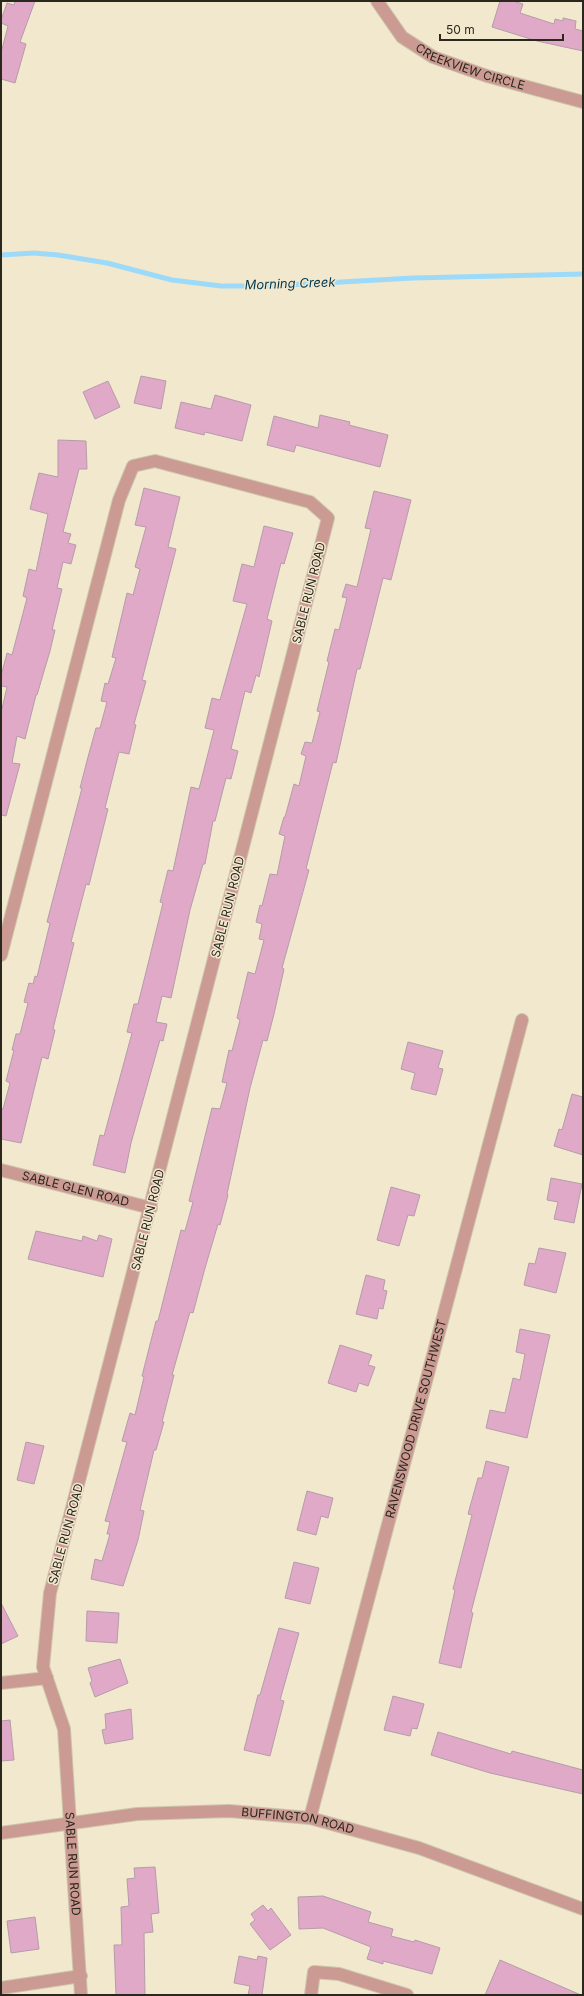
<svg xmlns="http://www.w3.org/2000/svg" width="584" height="1996" font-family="Inter,sans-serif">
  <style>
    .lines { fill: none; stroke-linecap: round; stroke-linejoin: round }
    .stream { stroke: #9ddaf9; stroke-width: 5 }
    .building { fill: #e0a9c8; stroke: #b59caa }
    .minor-casing { stroke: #cdc5ae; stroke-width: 14 }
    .minor { stroke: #cb9a92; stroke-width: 12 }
    .labels { text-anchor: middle; stroke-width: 3; stroke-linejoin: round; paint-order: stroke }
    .street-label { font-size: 12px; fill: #2a271d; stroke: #f1e8ce }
    .water-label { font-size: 13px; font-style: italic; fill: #00364b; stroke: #f1e8ce }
  </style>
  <rect width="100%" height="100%" fill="#f1e8ce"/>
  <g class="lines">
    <polyline class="stream" points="1,255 34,253 58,255 107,263 172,280 221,286 270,286 413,278 583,274"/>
  </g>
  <g class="building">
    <polygon points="15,1 35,1 20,42 26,44 15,83 1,79 1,53 8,26 1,23 1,20 7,3 14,5"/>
    <polygon points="500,1 513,1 523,4 520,13 554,24 555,19 563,21 563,18 576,21 575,29 583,31 583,51 537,41 492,27"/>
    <polygon points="141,376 166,381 161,409 134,403"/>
    <polygon points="108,381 120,407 95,419 83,392"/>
    <polygon points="215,395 251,405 242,441 205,432 204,435 175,428 181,402 211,409"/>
    <polygon points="320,415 350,422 349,425 388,435 380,467 296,445 294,452 267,445 274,416 318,428"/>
    <polygon points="58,440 86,441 87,469 79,469 63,532 71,534 68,543 76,545 71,564 63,562 57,588 62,589 52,630 55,630 50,651 37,695 36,695 25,739 17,736 12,763 20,764 6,816 1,815 1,713 7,687 1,686 1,676 7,653 12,655 27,598 23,596 29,569 36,571 48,514 30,509 39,473 58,477"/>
    <polygon points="144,488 180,497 168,547 176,549 142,680 146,681 134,724 136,725 129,754 119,752 105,808 108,809 89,885 86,884 71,942 74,943 53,1029 55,1030 48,1059 42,1057 21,1143 1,1139 1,1109 3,1109 10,1083 6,1081 14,1050 12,1050 16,1034 20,1034 28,1003 24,1002 29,983 33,984 35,976 37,977 50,923 47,922 82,788 80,788 88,757 96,728 100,728 107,702 101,701 105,683 108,684 116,658 112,657 127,593 133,595 140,569 135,567 146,527 135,525"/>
    <polygon points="374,491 411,500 391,580 383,578 360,669 357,669 336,763 333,762 306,869 309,870 282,968 284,969 274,1014 267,1041 263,1040 250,1088 227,1194 228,1195 220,1225 218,1224 205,1268 193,1313 190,1312 172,1375 174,1375 162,1422 164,1422 156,1450 154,1450 140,1510 144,1511 138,1540 123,1586 91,1579 95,1559 102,1561 110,1534 107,1534 110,1522 105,1521 127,1442 122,1441 130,1413 135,1415 144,1377 142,1376 156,1321 158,1321 181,1230 185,1231 193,1202 189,1201 212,1108 220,1109 227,1083 222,1082 229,1050 232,1051 240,1020 237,1018 248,972 255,974 264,940 259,939 262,924 256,922 260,905 262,906 270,874 277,875 285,836 279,834 284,817 285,817 294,784 299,786 306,756 301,754 305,742 312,743 320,712 317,711 329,662 327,661 335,629 339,630 347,598 342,597 346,584 357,587 371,529 365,528"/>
    <polygon points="264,526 293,533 284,564 281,563 267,619 272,621 259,677 256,675 251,693 245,691 231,749 238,751 231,779 226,778 215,821 213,821 205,864 203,864 190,910 171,998 162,996 156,1022 167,1024 163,1041 160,1040 131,1143 125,1173 93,1165 100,1135 104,1136 132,1033 127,1032 134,1004 138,1004 149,960 163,903 160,902 168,870 173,871 191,787 199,789 214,730 205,728 212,698 220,700 247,604 233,601 242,564 254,567"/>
    <polygon points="408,1042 443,1051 438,1068 443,1069 436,1095 411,1089 415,1073 401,1069"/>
    <polygon points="572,1094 583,1097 583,1155 554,1146 559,1129 562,1130"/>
    <polygon points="551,1178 582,1184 574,1223 554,1219 558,1202 547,1200"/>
    <polygon points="391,1187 420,1195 414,1216 408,1215 399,1246 377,1240"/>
    <polygon points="36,1231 82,1241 83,1236 97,1241 99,1235 112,1239 103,1277 28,1259"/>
    <polygon points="539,1248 566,1253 556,1293 524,1285 529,1263 535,1264"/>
    <polygon points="366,1275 385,1280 383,1290 387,1291 383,1309 379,1308 377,1319 356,1314"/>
    <polygon points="520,1329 550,1335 527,1438 486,1428 490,1410 505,1413 513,1378 520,1380 525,1354 516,1352"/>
    <polygon points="340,1345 372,1355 368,1365 375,1367 368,1386 359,1383 356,1392 328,1383"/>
    <polygon points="26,1442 44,1446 34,1484 17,1480"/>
    <polygon points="486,1461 509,1467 471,1612 473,1613 461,1668 439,1663 455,1590 453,1589 472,1515 468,1514 478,1478 482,1478"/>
    <polygon points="307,1491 333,1498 328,1518 321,1516 316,1535 297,1530"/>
    <polygon points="294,1562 319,1568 310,1604 285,1598"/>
    <polygon points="1,1603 18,1636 1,1644"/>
    <polygon points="87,1611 119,1613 117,1643 86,1641"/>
    <polygon points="279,1628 299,1633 280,1700 284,1701 270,1756 244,1750 258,1695 260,1695"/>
    <polygon points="120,1659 128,1683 95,1697 90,1683 92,1681 88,1668"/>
    <polygon points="393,1696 424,1704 417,1729 412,1728 410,1736 384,1730"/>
    <polygon points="131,1709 133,1739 105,1744 102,1730 106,1729 105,1714"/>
    <polygon points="10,1720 14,1760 1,1761 1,1721"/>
    <polygon points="438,1732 511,1754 512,1751 583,1770 583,1794 490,1773 431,1755"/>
    <polygon points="155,1867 159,1913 151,1914 153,1932 144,1933 145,1995 116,1995 114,1945 122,1945 121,1907 129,1906 127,1879 135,1878 134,1868"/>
    <polygon points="323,1896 371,1912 368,1922 393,1929 391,1936 414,1942 415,1940 440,1948 432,1974 383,1961 383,1964 367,1959 371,1947 323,1928 299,1929 298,1897"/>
    <polygon points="263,1905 268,1911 271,1908 291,1935 270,1950 250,1924 255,1920 251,1914"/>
    <polygon points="35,1917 39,1949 11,1953 7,1921"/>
    <polygon points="239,1956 257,1960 258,1956 267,1958 262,1995 248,1995 250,1986 234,1983"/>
    <polygon points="500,1960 581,1995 485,1995"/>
  </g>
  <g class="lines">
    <g class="minor-casing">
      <g id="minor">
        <path id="s1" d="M377,1L402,37L433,57L487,76L583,102"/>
        <path id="s2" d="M1,955L119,500L133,466L155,461L310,502L328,518L50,1593L43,1667L64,1729L81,1995"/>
        <path id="s3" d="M1,1170L151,1208"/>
        <polyline points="1,1683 47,1678"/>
        <path id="s4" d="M310,1818L522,1020"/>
        <path id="s5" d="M1,1833L137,1814L229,1811L310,1818L419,1848L583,1909"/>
        <polyline points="1,1988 81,1976"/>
        <polyline points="311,1995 314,1972 339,1974 407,1995"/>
      </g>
    </g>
    <use href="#minor" class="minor"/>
  </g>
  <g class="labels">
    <g class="street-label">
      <text dy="4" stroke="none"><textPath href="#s1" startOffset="119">CREEKVIEW CIRCLE</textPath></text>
      <text transform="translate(309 593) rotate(-76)" y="4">SABLE RUN ROAD</text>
      <text transform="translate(228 907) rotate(-76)" y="4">SABLE RUN ROAD</text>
      <text dy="4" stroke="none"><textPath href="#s3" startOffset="77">SABLE GLEN ROAD</textPath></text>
      <text transform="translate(148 1220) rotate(-76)" y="4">SABLE RUN ROAD</text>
      <text dy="4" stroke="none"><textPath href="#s4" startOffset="413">RAVENSWOOD DRIVE SOUTHWEST</textPath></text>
      <text transform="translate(66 1534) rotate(-75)" y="4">SABLE RUN ROAD</text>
      <text dy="4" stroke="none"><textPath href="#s5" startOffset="299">BUFFINGTON ROAD</textPath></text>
      <text dy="4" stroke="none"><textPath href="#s2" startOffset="2099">SABLE RUN ROAD</textPath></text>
    </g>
    <g class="water-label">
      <text transform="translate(290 283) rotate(-2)" y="5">Morning Creek</text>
    </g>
  </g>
  <rect width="584" height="1996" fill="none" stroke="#2a271d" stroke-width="4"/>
  <path d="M440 34v6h123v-6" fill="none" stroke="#2a271d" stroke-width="2"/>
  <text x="446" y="34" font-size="12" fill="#2a271d" stroke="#f1e8ce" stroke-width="3" paint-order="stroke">50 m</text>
</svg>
